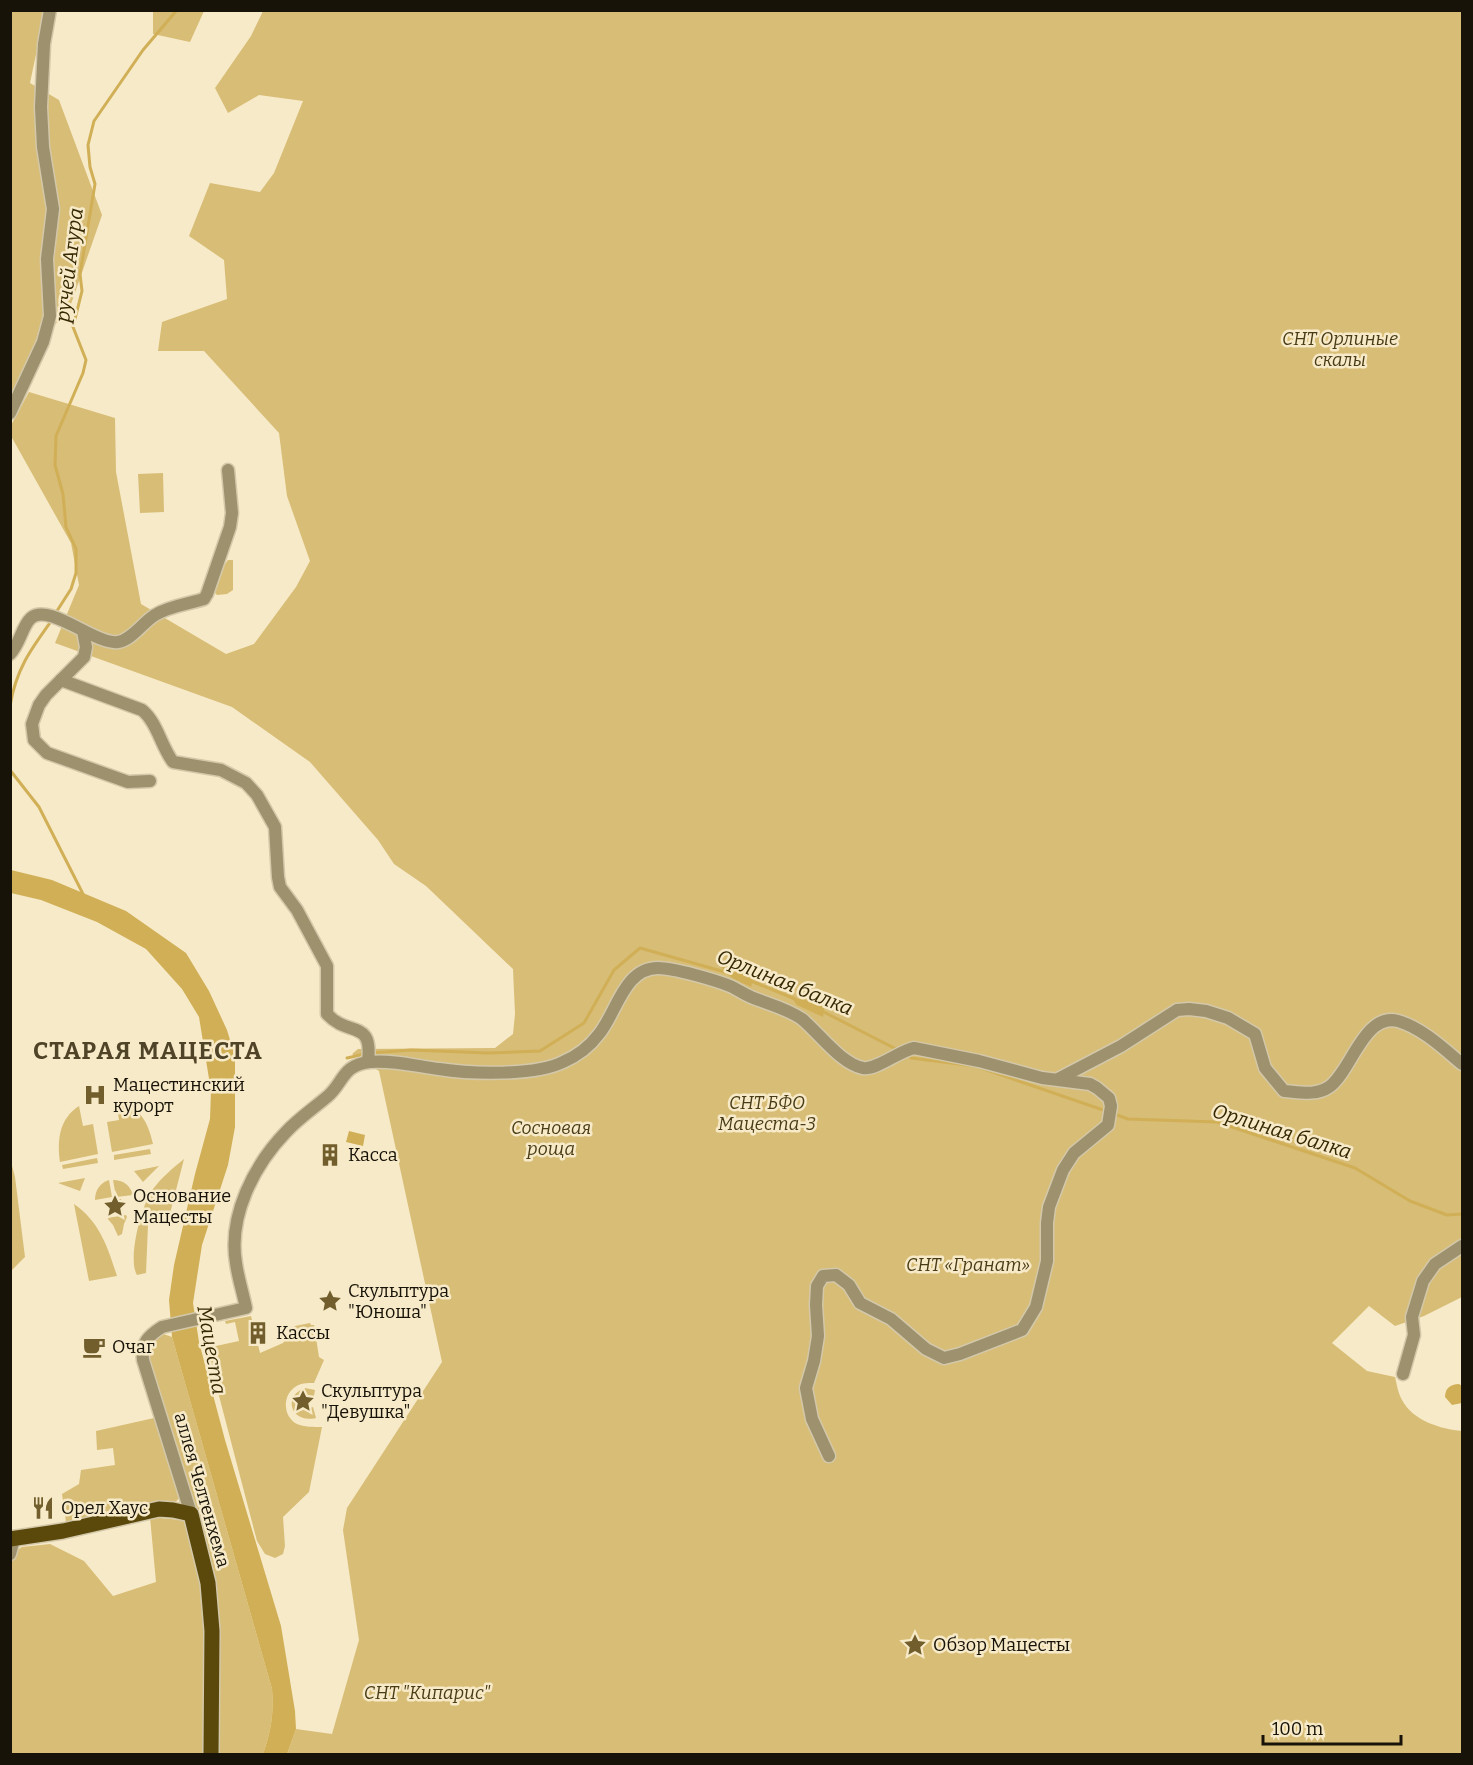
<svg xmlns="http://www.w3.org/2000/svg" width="1473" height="1765" font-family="Bitter,serif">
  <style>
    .green { fill: #d8bd76 }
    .water { fill: #d0af56 }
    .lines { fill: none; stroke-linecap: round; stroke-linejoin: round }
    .stream { stroke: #d0af56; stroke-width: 3 }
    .minor-casing { stroke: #d3c8a9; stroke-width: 15 }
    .major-casing { stroke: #d3c8a9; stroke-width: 18 }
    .minor { stroke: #9e916e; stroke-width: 12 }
    .major { stroke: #5b480b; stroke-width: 15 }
    .labels { text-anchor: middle; stroke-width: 5; stroke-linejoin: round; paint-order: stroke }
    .park-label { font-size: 18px; font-style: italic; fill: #493b15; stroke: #f7eac8 }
    .poi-label { font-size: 18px; fill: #181308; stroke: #f7eac8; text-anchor: start }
    .street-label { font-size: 18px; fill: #181308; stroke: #f7eac8 }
    .water-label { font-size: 20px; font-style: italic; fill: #352700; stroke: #f7eac8 }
    .district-label { font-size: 24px; font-weight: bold; letter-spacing: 1.5px; fill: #4f4427; stroke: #f7eac8 }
  </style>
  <rect width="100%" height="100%" fill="#f7eac8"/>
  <g class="green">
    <polygon points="11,11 45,11 30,83 59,100 102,215 71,304 51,330 11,401"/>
    <polygon points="153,11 153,10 204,11 190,42 153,34"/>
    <path d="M263,11H1462V1297L1424,1316L1395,1326L1369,1306L1332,1343L1367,1371L1395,1377C1397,1385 1398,1393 1402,1400C1413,1421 1441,1429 1462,1431V1754H287L296,1729L332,1734L359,1640L343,1530L347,1508L442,1362L379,1071L352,1054L358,1049L495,1048L513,1034L515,1014L513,969L426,886L394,864L378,840L310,762L232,707L55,643L79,585L71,543L11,436L10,427L29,392L115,418L116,472L141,604L226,654L254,644L296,587L310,561L287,496L279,433L204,351H158L162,322L227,299L224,260L189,236L210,183L260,192L274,173L303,101L259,95L228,113L215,88L251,36Z"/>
    <polygon points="163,473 164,512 140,513 138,474"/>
    <polygon points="228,560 233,560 233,590 227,594 217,595 215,593 225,564"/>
    <path d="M116,1101C140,1106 148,1122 153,1144L112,1152L107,1122L119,1120Z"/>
    <path d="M79,1106L83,1126L93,1124L98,1154L60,1162C57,1140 59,1119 79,1106Z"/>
    <polygon points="150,1149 151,1154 114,1160 114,1155"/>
    <polygon points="97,1158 98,1163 63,1169 62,1165"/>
    <path d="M184,1159L167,1225H148L146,1273L137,1275C127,1259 142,1203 153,1189C161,1178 174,1167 184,1159Z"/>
    <polygon points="11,1162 15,1177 25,1257 11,1271"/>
    <polygon points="159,1166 143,1182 134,1171"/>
    <polygon points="85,1178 80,1191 58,1183"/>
    <path d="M109,1180L112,1197L95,1200C95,1190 100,1183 109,1180Z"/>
    <path d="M113,1180C123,1180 130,1185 133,1195L116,1197Z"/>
    <polygon points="121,1199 123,1212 109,1214 107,1201"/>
    <path d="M74,1204C100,1222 108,1248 117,1276L89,1281Z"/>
    <polygon points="126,1215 127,1217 124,1224 122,1234 118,1236 113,1225 107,1218"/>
    <path d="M251,1316L260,1353L283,1343L295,1326L310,1323L311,1325H314L319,1357L324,1360L314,1383C307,1383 300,1383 295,1387C282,1396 283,1417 297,1424C304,1427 314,1427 322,1427L309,1492L283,1517L285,1546L283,1554L275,1558L265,1554L257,1541L206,1346V1328L211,1327L216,1346L239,1341L235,1322L226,1324L225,1321Z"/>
    <path d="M158,1332L172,1337L272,1689C274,1714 271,1731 263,1754H11V1555L22,1547L50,1544L84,1561L113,1596L156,1582L150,1517L192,1521L146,1360L148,1345Z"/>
    <path d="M305,1388L315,1390L313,1401L308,1402L305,1398H299L296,1405L300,1411L313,1407L316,1418C291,1424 282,1396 305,1388Z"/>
    <polygon points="154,1418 179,1498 175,1503 66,1522 62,1494 79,1484 81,1470 115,1465 113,1448 97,1450 96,1431"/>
  </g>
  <g class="water">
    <path d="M11,870L52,880L126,911L186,953L209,991L227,1030L235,1056V1127L228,1165L202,1245L193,1303L199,1342L225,1440L281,1626L295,1711L296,1729L287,1754H263C271,1731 274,1714 272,1689L172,1337L169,1300L174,1265L195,1174L210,1119L211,1091L199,1017L182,989L146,949L97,922L41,900L11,893Z"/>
    <path d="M736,961L756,970L751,987C739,981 725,977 720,964Z"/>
    <polygon points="792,998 825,1003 823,1017 797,1005"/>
    <polygon points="349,1131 365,1135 363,1146 346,1142"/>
    <path d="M1459,1384L1462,1386V1403L1452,1405L1445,1397C1445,1389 1450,1384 1459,1384Z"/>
  </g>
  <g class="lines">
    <g class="stream">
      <polyline points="55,614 71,589 76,573 76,549 66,527 63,494 55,465 56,436 83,373 86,360 73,327 82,291 80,274 95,184 90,167 88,145 94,121 143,50 177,10"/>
      <path d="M10,706C16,669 31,649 52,620"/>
      <polyline points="10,770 39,807 83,894"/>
      <polyline points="751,981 795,999"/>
      <polyline points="820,1010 896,1049"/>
      <polyline points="371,1053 411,1050 488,1053 540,1051 584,1023 614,970 640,948 725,972"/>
      <polyline points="347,1058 365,1054"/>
      <polyline points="911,1058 975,1066 1106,1111"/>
      <polyline points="1112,1113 1128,1119 1217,1122 1355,1168 1410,1201 1447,1215 1462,1214"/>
    </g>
    <g class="minor-casing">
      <g id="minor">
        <polyline points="10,413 43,342 50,316 47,259 53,209 43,147 41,107 44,44 50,10"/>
        <polyline points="83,631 86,647 84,657 46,695 39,705 32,724 34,740 47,753 128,782 150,781"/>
        <path d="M10,654C20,644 22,626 31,618C49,602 95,645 118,642C132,640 143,622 155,615C169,606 188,604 204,599L207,594L230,527L232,513L228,470"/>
        <path d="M61,680L142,710C157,722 161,746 173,762L221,770L246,783L257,795L275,827L278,877L280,887L297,910L327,966V1014C349,1038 373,1018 368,1062"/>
        <path d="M1058,1079L1121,1046L1177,1010L1189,1009L1206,1011L1228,1018L1255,1034L1265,1068L1284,1091C1299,1092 1316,1096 1329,1087C1351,1072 1364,1012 1398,1021C1422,1028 1443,1048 1462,1064"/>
        <polyline points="1403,1374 1414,1335 1412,1317 1423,1281 1435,1264 1462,1246"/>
        <path d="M191,1514L143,1360C141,1343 148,1336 162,1327L246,1308C243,1293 238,1278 236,1263C228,1216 254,1165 286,1132C299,1118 314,1108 328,1096C344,1082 342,1065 370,1062C393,1060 416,1066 439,1069C471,1074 535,1076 563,1062C577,1056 590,1046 599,1034C617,1012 624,968 658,968C674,968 715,980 730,986C737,989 744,994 751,997C768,1004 786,1008 802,1019C819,1033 841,1064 863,1068C877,1070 899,1051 914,1048L979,1061L1042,1078L1090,1084L1097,1088L1109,1098L1111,1106L1108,1125L1074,1153L1063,1170L1049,1207L1047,1223V1261L1036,1307L1022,1330L960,1354L944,1358L926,1349L891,1319L860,1303L849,1285L836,1275L823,1276L817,1286L816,1305L818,1336L814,1361L806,1388L812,1419L829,1456"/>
        <polyline points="10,1554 14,1539"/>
      </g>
    </g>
    <g class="major-casing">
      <polyline id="major" points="10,1539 63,1531 159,1509 173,1510 191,1514 208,1583 212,1631 211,1754"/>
    </g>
    <use href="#minor" class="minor"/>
    <use href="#major" class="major"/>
  </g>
  <defs>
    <g id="hospital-bare" transform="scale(1.8)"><path d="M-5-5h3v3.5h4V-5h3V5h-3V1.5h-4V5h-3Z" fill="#715e2c" stroke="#f7eac8" stroke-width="2.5" paint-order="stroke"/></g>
    <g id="building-bare" transform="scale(1.8)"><path d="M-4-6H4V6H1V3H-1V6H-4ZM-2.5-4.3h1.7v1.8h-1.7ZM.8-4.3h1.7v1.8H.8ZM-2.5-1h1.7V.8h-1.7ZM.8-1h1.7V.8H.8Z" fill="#715e2c" stroke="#f7eac8" stroke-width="2.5" paint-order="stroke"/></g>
    <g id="sight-bare" transform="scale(1.8)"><path d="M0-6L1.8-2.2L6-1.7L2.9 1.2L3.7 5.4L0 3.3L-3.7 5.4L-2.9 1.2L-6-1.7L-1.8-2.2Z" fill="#715e2c" stroke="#f7eac8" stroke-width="2.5" paint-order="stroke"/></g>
    <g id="cafe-bare" transform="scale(1.8)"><path d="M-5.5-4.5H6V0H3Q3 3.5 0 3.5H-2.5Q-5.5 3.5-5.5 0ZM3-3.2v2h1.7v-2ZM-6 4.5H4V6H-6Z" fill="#715e2c" stroke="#f7eac8" stroke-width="2.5" paint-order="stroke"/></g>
    <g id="restaurant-bare" transform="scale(1.8)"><path d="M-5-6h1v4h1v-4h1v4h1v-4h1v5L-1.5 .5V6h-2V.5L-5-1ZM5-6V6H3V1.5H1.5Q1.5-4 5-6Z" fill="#715e2c" stroke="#f7eac8" stroke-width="2.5" paint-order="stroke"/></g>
  </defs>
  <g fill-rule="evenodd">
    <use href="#hospital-bare" x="95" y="1095"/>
    <use href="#building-bare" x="330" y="1155"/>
    <use href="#sight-bare" x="115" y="1206"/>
    <use href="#sight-bare" x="330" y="1301"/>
    <use href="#building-bare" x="258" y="1333"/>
    <use href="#cafe-bare" x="94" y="1347"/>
    <use href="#sight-bare" x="303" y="1401"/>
    <use href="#restaurant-bare" x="43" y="1508"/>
    <use href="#sight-bare" x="915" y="1645"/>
  </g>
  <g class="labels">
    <g class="park-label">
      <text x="1340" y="345">СНТ Орлиные<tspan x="1340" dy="21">скалы</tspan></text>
      <text x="767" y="1109">СНТ БФО<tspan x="767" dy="21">Мацеста-3</tspan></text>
      <text x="551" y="1134">Сосновая<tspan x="551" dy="21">роща</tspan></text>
      <text x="968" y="1271">СНТ «Гранат»</text>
      <text x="427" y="1699">СНТ "Кипарис"</text>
    </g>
    <g class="poi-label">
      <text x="113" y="1091">Мацестинский<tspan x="113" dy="21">курорт</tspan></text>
      <text x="348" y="1161">Касса</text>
      <text x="133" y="1202">Основание<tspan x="133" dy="21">Мацесты</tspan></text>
      <text x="348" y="1297">Скульптура<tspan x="348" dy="21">"Юноша"</tspan></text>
      <text x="276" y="1339">Кассы</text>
      <text x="112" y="1353">Очаг</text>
      <text x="321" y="1397">Скульптура<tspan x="321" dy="21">"Девушка"</tspan></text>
      <text x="61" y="1514">Орел Хаус</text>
      <text x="933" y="1651">Обзор Мацесты</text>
    </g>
    <g class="street-label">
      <text transform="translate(202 1490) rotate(74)" y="6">аллея Челтенхема</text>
    </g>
    <g class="water-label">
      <text transform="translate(69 265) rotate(-83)" y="7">ручей Агура</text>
      <text transform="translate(785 982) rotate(22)" y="7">Орлиная балка</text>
      <text transform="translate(1282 1131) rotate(17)" y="7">Орлиная балка</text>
      <text transform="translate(212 1350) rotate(80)" y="7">Мацеста</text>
    </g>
    <g class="district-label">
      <text x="148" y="1059">СТАРАЯ МАЦЕСТА</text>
    </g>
  </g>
  <rect width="1473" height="1765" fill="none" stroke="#181308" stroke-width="24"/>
  <path d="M1263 1735v9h138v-9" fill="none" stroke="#181308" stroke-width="3"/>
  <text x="1272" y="1735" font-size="18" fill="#181308" stroke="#f7eac8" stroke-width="4.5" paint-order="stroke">100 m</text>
</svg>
